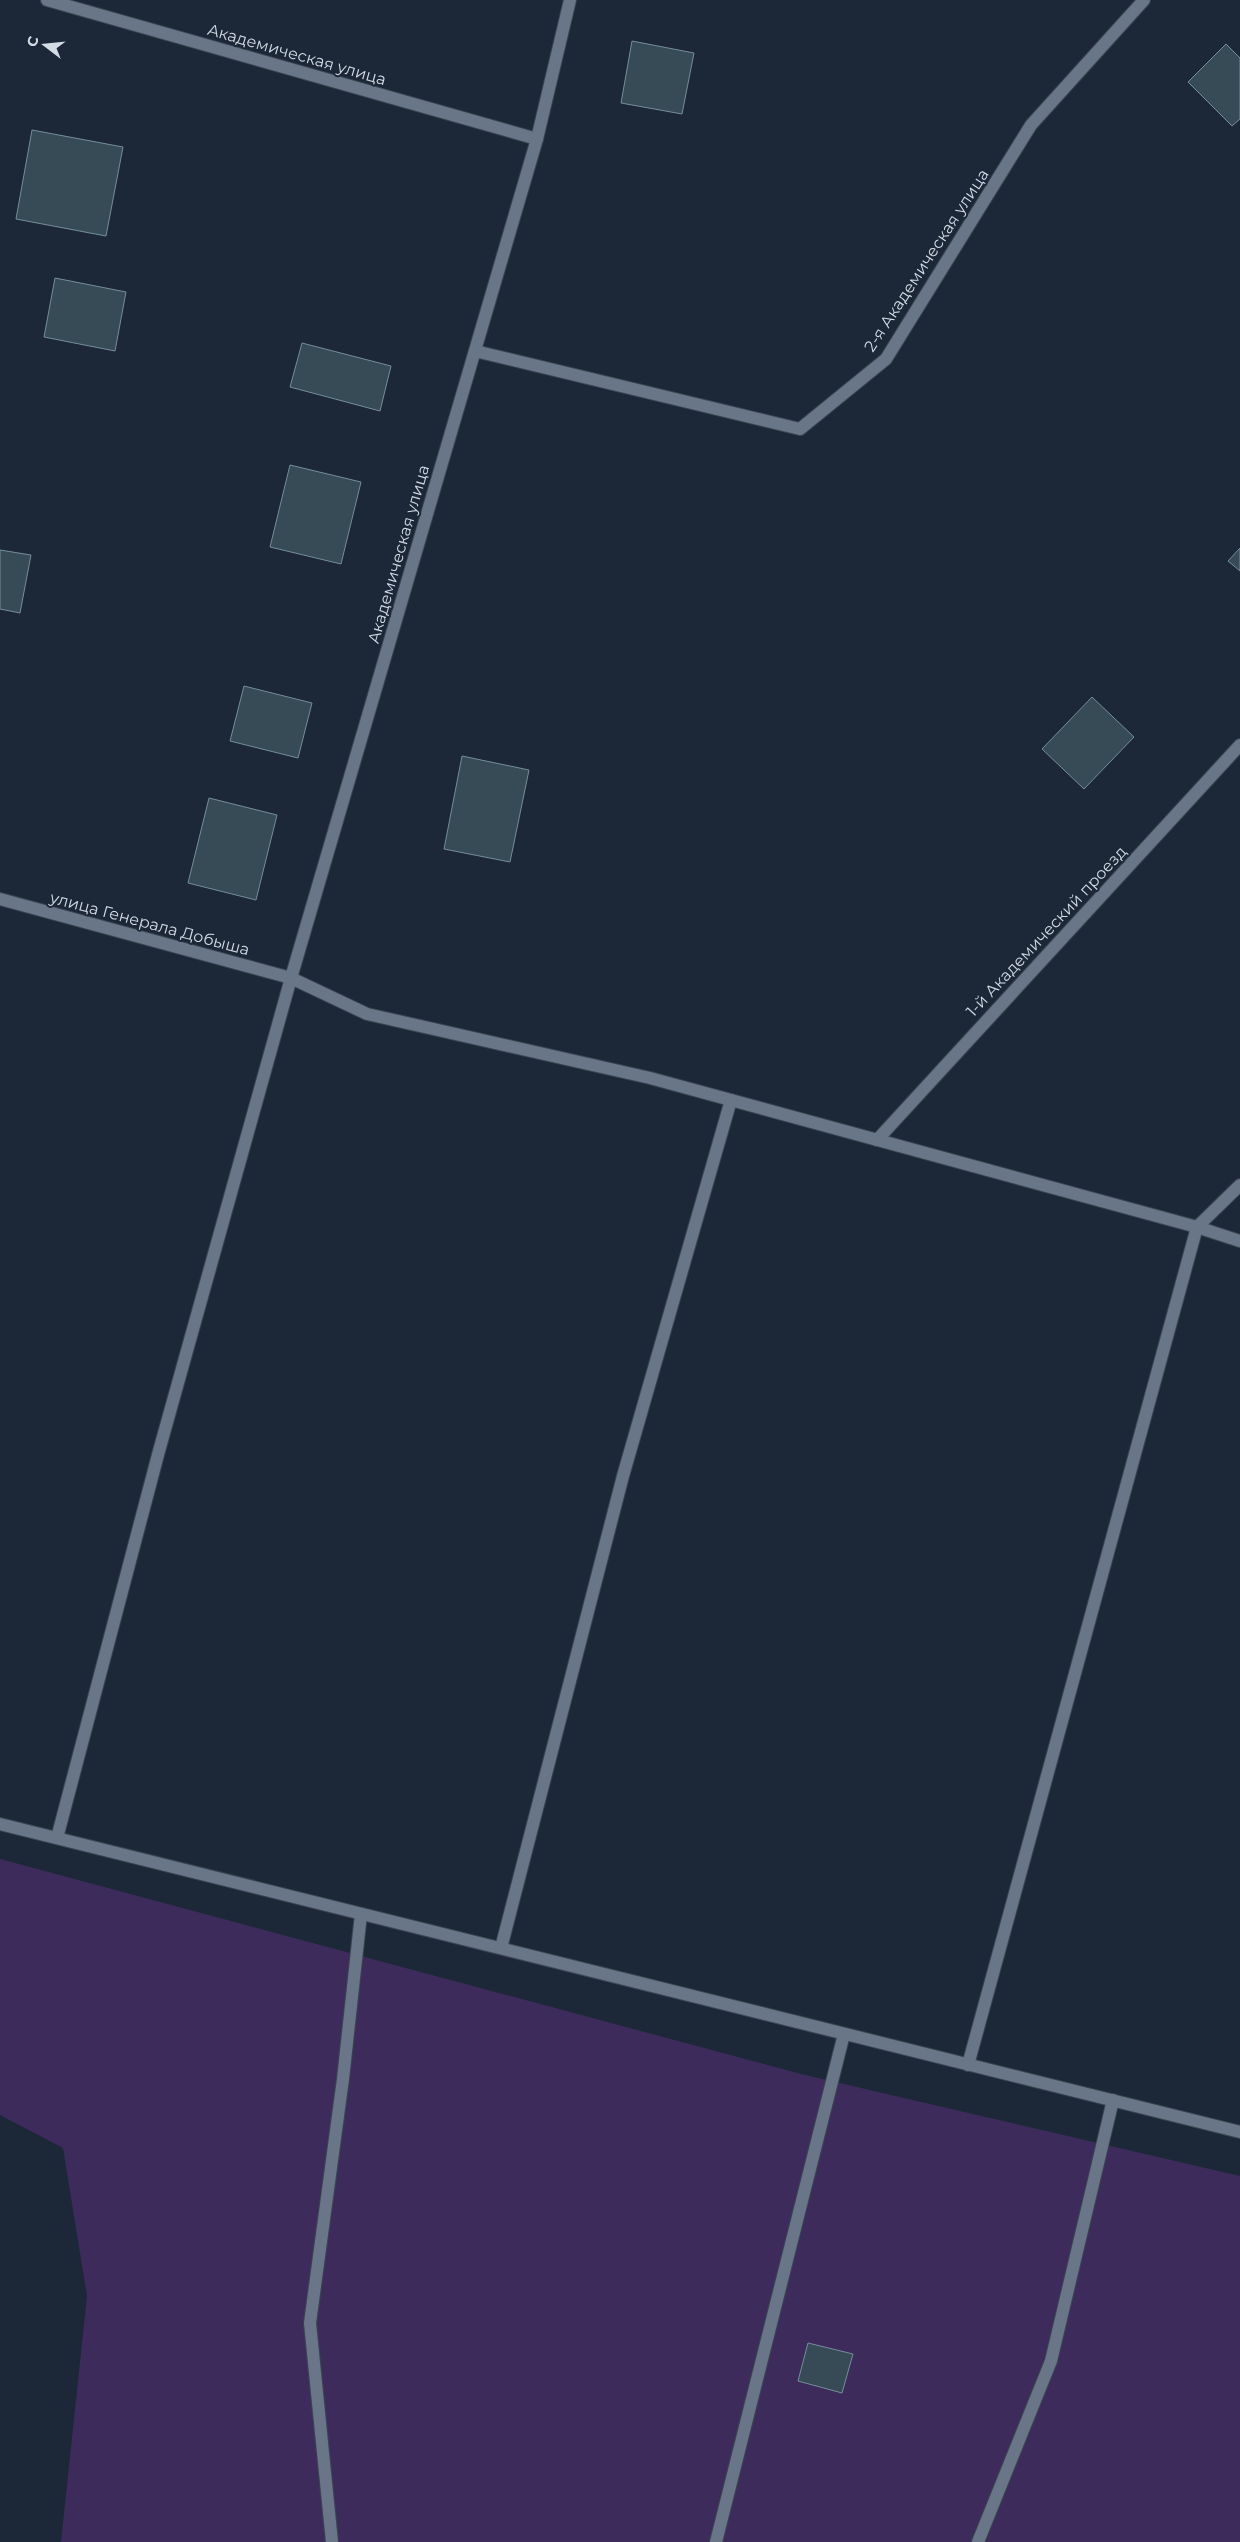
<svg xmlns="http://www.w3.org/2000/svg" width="1240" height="2542" font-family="Montserrat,sans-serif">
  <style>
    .green { fill: #3d2c5b }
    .building { fill: #364b56; stroke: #768d9a }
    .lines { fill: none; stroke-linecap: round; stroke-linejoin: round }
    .service-casing { stroke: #3b4552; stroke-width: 14 }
    .minor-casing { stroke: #3b4552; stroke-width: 14 }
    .service { stroke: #687688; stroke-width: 12 }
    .minor { stroke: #687688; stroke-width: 12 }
    .labels { text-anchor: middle; stroke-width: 4; stroke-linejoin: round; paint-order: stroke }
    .street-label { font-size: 16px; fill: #d3dbe5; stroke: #1c2837 }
  </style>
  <rect width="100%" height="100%" fill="#1c2837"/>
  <polygon class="green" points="0,1859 801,2074 1240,2176 1240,2542 61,2542 87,2296 63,2148 0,2115"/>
  <g class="building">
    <polygon points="632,41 694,53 682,114 621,103"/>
    <polygon points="1226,44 1240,58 1240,119 1232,126 1188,82"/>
    <polygon points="32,130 123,147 106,236 16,219"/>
    <polygon points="55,278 126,292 115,351 44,337"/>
    <polygon points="302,343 391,366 380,411 290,387"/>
    <polygon points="290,465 361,482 341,564 270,547"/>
    <polygon points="1240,548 1240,571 1228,561"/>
    <polygon points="0,550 31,555 20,613 0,609"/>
    <polygon points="244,686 312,703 298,758 230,741"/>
    <polygon points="1092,697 1134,737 1084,789 1042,749"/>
    <polygon points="462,756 529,770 510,862 444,849"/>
    <polygon points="209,798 277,815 256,900 188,883"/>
    <polygon points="808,2343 853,2354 842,2393 798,2381"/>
  </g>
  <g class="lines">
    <g class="service-casing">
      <g id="service">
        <polyline points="332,2542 310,2323 343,2079 361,1914"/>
        <polyline points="716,2542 844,2034"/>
        <polyline points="978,2542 1051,2361 1113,2100"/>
      </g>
    </g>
    <g class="minor-casing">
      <g id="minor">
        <polyline points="47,0 537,139 291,978 159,1451 57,1838"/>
        <polyline points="537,139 570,0"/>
        <polyline points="475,351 800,429 886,359 1031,125 1144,0"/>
        <polyline points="0,899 291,978 367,1014 650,1078 1197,1227 1240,1241"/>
        <polyline points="877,1140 1240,745"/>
        <polyline points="0,1824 1240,2132"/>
        <polyline points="501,1948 623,1476 731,1100"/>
        <polyline points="968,2065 1197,1227 1240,1185"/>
      </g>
    </g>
    <use href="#service" class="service"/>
    <use href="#minor" class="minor"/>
  </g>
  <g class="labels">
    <g class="street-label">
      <text transform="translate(297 54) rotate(16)" y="6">Академическая улица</text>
      <text transform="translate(926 260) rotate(-57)" y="6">2-я Академическая улица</text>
      <text transform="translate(398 554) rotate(-74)" y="6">Академическая улица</text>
      <text transform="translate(150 923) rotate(15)" y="6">улица Генерала Добыша</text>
      <text transform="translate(1046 931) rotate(-47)" y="6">1-й Академический проезд</text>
    </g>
  </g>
  <g transform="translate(45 45) rotate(286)" stroke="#1c2837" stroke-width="4" paint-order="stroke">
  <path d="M0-4L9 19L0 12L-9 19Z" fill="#d3dbe5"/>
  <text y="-8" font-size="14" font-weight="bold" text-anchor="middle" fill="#d3dbe5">С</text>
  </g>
</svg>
